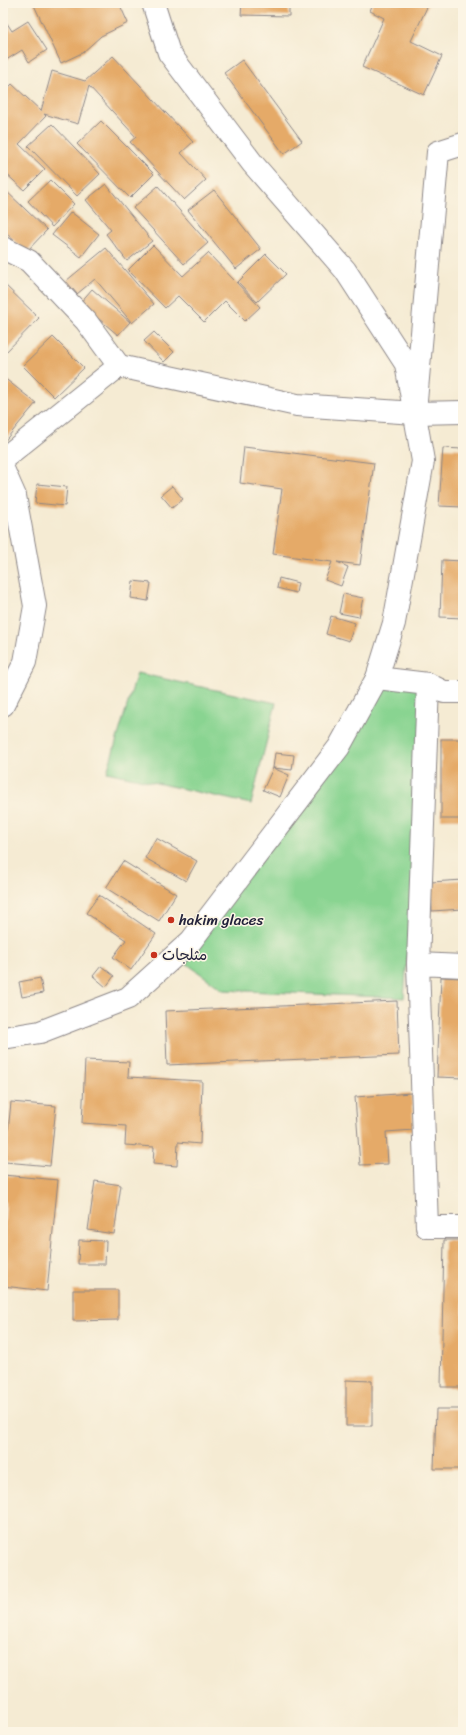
<svg xmlns="http://www.w3.org/2000/svg" width="466" height="1735" font-family="Sriracha,'Playpen Sans Arabic',sans-serif">
  <style>
    .green { fill: #89d491; stroke: #567b66 }
    .building { fill: #e5aa68 }
    .lines { fill: none; stroke-linecap: round; stroke-linejoin: round }
    .minor-casing { stroke: #8c8687; stroke-width: 24 }
    .major-casing { stroke: #8c8687; stroke-width: 24 }
    .minor { stroke: #fff; stroke-width: 22 }
    .major { stroke: #fff; stroke-width: 22 }
    .poi-dot { fill: #c8321e; stroke: #fcf5e5; stroke-width: 1.5 }
    .labels { text-anchor: middle; stroke-width: 3; stroke-linejoin: round; paint-order: stroke }
    .poi-label { font-size: 15px; fill: #22223b; stroke: #fcf5e5; text-anchor: start }
  </style>
  <rect width="100%" height="100%" fill="#fcf5e5"/>
  <filter id="ink" filterUnits="userSpaceOnUse"><feTurbulence type="fractalNoise" baseFrequency=".025" numOctaves="2"/><feDisplacementMap in="SourceGraphic" scale="8" xChannelSelector="R" yChannelSelector="G"/><feConvolveMatrix kernelMatrix="1 2 1 2 8 2 1 2 1" color-interpolation-filters="sRGB"/></filter>
  <filter id="wash" filterUnits="userSpaceOnUse"><feTurbulence type="fractalNoise" baseFrequency=".012" numOctaves="4" result="noise"/><feDisplacementMap in="SourceGraphic" scale="16" xChannelSelector="R" yChannelSelector="G"/><feGaussianBlur stdDeviation="0.9" result="paint"/><feColorMatrix in="noise" values="0 0 0 0 0 0 0 0 0 0 0 0 0 0 0 0 0 1.4 0 .05"/><feComposite in="paint" operator="in"/></filter>
  <g filter="url(#wash)">
    <rect width="100%" height="100%" fill="#f5ebd3"/>
    <g class="green">
      <polygon points="137,673 276,703 251,804 107,772"/>
      <polygon points="377,678 428,684 404,998 223,990 179,958"/>
    </g>
    <g id="blocks">
      <g class="building">
        <polygon points="33,3 97,3 99,5 104,3 119,3 128,23 101,36 82,53 61,63"/>
        <polygon points="242,3 289,3 289,16 241,15"/>
        <polygon points="373,3 429,3 411,41 442,56 424,95 362,67 384,18 370,11"/>
        <polygon points="3,17 12,31 28,21 47,50 29,62 22,50 3,62"/>
        <polygon points="113,56 193,142 181,153 206,180 184,200 130,142 136,137 89,86 78,124 44,114 46,116 19,144 45,169 24,190 3,171 3,89 5,91 12,84 41,111 52,71 85,81"/>
        <polygon points="242,60 302,141 284,154 224,73"/>
        <polygon points="101,121 154,174 130,198 77,144"/>
        <polygon points="52,124 100,174 77,196 28,146"/>
        <polygon points="50,180 74,204 52,227 28,201"/>
        <polygon points="106,184 152,241 127,261 106,234 111,230 86,200"/>
        <polygon points="158,186 208,243 184,264 133,208"/>
        <polygon points="3,188 47,230 26,252 3,230"/>
        <polygon points="214,190 261,249 236,269 188,210"/>
        <polygon points="71,212 99,234 81,257 52,235"/>
        <polygon points="153,245 183,276 208,253 260,307 245,321 225,301 204,322 178,296 165,308 128,270"/>
        <polygon points="106,248 154,304 132,323 95,279 77,294 66,281"/>
        <polygon points="266,254 286,274 257,302 238,282"/>
        <polygon points="3,283 39,318 3,355"/>
        <polygon points="92,289 130,322 118,335 80,303"/>
        <polygon points="154,332 174,352 164,362 144,341"/>
        <polygon points="53,337 84,368 54,397 23,366"/>
        <polygon points="3,377 36,403 3,443"/>
        <polygon points="244,447 374,463 360,565 337,562 348,567 341,586 325,580 332,562 273,554 282,489 240,483"/>
        <polygon points="443,448 463,449 463,507 439,506"/>
        <polygon points="37,484 67,487 65,506 35,503"/>
        <polygon points="172,486 183,499 172,508 161,495"/>
        <polygon points="442,560 463,561 463,618 440,617"/>
        <polygon points="279,578 298,583 296,593 277,588"/>
        <polygon points="133,581 151,583 148,601 131,598"/>
        <polygon points="343,594 363,598 359,617 339,613"/>
        <polygon points="331,616 355,623 349,641 326,634"/>
        <rect x="441" y="739" width="22" height="80"/>
        <polygon points="275,753 294,755 292,770 273,768 289,775 280,797 263,790 273,768"/>
        <polygon points="156,838 197,861 186,881 145,858"/>
        <polygon points="123,861 176,894 159,921 106,888"/>
        <polygon points="463,880 463,909 432,911 431,882"/>
        <polygon points="99,895 156,934 131,970 113,957 126,940 86,913"/>
        <polygon points="101,966 114,976 106,987 93,976"/>
        <polygon points="441,977 463,978 463,1078 437,1077"/>
        <polygon points="40,978 43,993 22,997 19,982"/>
        <polygon points="397,1001 399,1055 167,1065 165,1011"/>
        <polygon points="85,1060 129,1062 128,1077 202,1081 200,1144 178,1142 177,1166 153,1164 154,1147 125,1145 126,1126 82,1123"/>
        <polygon points="411,1093 414,1130 386,1132 388,1164 360,1165 355,1097"/>
        <polygon points="11,1102 56,1106 50,1166 5,1162"/>
        <polygon points="3,1175 58,1180 47,1291 3,1286 3,1237 6,1202 3,1201"/>
        <polygon points="95,1181 121,1185 114,1234 88,1230"/>
        <polygon points="79,1240 106,1241 105,1264 78,1264"/>
        <polygon points="444,1240 463,1240 463,1387 441,1387"/>
        <polygon points="73,1290 118,1290 118,1320 73,1321"/>
        <polygon points="346,1380 372,1381 372,1426 346,1426"/>
        <polygon points="436,1409 463,1409 463,1469 434,1469"/>
      </g>
    </g>
  </g>
  <g filter="url(#ink)">
    <use href="#blocks" fill-opacity="0" stroke="#8c8687" stroke-width="1"/>
    <g class="lines">
      <g class="minor-casing">
        <g id="minor">
          <polyline points="3,248 29,261 86,321 119,366"/>
          <polyline points="416,401 438,152 463,144"/>
          <polyline points="3,459 119,366 297,405 415,413 463,412"/>
          <polyline points="3,469 15,496 35,606 25,662 3,705"/>
          <polyline points="377,678 428,684 444,692 463,692"/>
          <polyline points="418,964 428,684"/>
          <polyline points="463,966 418,964 427,1227 463,1227"/>
        </g>
      </g>
      <g class="major-casing">
        <polyline id="major" points="3,1038 40,1032 128,998 191,941 339,747 377,678 394,623 423,461 406,364 345,270 253,164 169,53 153,3"/>
      </g>
      <use href="#minor" class="minor"/>
      <use href="#major" class="major"/>
    </g>
  </g>
  <g class="poi-dot">
    <circle cx="171" cy="920" r="4"/>
    <circle cx="154" cy="955" r="4"/>
  </g>
  <g class="labels">
    <g class="poi-label">
      <text x="179" y="925">hakim glaces</text>
      <text x="162" y="960">مثلجات</text>
    </g>
  </g>
  <rect width="466" height="1735" fill="none" stroke="#fcf5e5" stroke-width="16"/>
</svg>
